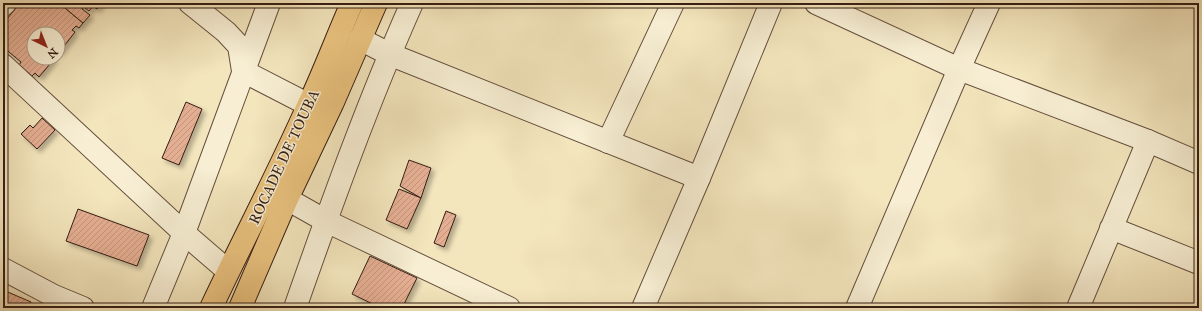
<svg xmlns="http://www.w3.org/2000/svg" width="1202" height="311" font-family="'IM FELL Great Primer',serif">
  <style>
    .building { fill: url(#building-hatch); stroke: #361d13; filter: url(#shadow) }
    .lines { fill: none; stroke-linecap: round; stroke-linejoin: round }
    .minor-casing { stroke: #654f3d; stroke-width: 24 }
    .major-casing { stroke: #361d13; stroke-width: 24 }
    .minor { stroke: #f7eed3; stroke-width: 22 }
    .major { stroke: #eac27e; stroke-width: 22 }
    .labels { text-anchor: middle; stroke-width: 3; stroke-linejoin: round; paint-order: stroke }
    .street-label { font-size: 15px; fill: #361d13; stroke: #f7eed3 }
  </style>
  <defs>
    <pattern id="building-hatch" width="6" height="6" patternUnits="userSpaceOnUse"><rect width="6" height="6" fill="#e4ae92"/><path d="M-1 1l2-2M0 6l6-6M5 7l2-2" fill="none" stroke="#c4957d"/></pattern>
    <filter id="shadow"><feDropShadow dx="3.5" dy="3.5" stdDeviation="2" flood-color="#0004"/></filter>
  </defs>
  <rect width="100%" height="100%" fill="#f3e5bc"/>
  <filter id="stains"><feTurbulence type="fractalNoise" baseFrequency=".005" numOctaves="4"/><feColorMatrix values="0 0 0 0 .2 0 0 0 0 .09 0 0 0 0 .02 0 0 0 .5 -.17"/></filter>
  <radialGradient id="worn" r=".72"><stop offset=".6" stop-color="#630" stop-opacity="0"/><stop offset="1" stop-color="#630" stop-opacity=".3"/></radialGradient>
  <g class="building">
    <polygon points="20,3 59,3 83,23 79,28 76,26 72,30 75,32 58,54 58,34 34,34 34,58 55,58 39,77 35,73 32,76 19,65 21,62 3,47 3,24"/>
    <polygon points="59,3 86,3 82,9 90,15 83,23"/>
    <polygon points="89,3 102,3 97,9 93,6 89,11 85,8"/>
    <polygon points="186,102 202,109 179,165 162,158"/>
    <polygon points="42,118 55,130 37,149 21,134 30,125 33,128"/>
    <polygon points="409,160 431,168 421,198 400,186"/>
    <polygon points="399,189 421,198 407,229 386,220"/>
    <polygon points="78,209 149,235 137,266 66,241"/>
    <polygon points="446,211 456,215 444,247 434,243"/>
    <polygon points="370,256 417,278 402,308 381,308 352,294"/>
    <polygon points="3,290 31,302 28,308 3,308"/>
  </g>
  <g class="lines">
    <g class="minor-casing">
      <g id="minor">
        <polyline points="190,3 226,32 239,46 243,71 309,105"/>
        <polyline points="816,3 959,69 1148,141 1199,163"/>
        <polyline points="3,5 5,3"/>
        <polyline points="360,39 389,54 699,178"/>
        <polyline points="3,65 184,233 228,271"/>
        <polyline points="608,142 673,3"/>
        <polyline points="287,199 326,221 509,308"/>
        <polyline points="1111,228 1199,263"/>
        <polyline points="3,269 54,296 83,308"/>
        <polyline points="153,308 184,233 269,3"/>
        <path d="M295,308C331,205 368,102 412,3"/>
        <polyline points="643,308 699,178 771,3"/>
        <polyline points="857,308 959,69 989,3"/>
        <polyline points="1078,308 1148,141"/>
      </g>
    </g>
    <g class="major-casing">
      <g id="major">
        <path d="M211,308C243,240 278,174 308,106C324,72 337,37 352,3"/>
        <polyline points="240,308 287,199 333,102 376,3"/>
      </g>
    </g>
    <use href="#minor" class="minor"/>
    <use href="#major" class="major"/>
  </g>
  <g class="labels">
    <g class="street-label">
      <text transform="translate(284 157) rotate(-65)" y="5">ROCADE DE TOUBA</text>
    </g>
  </g>
  <rect width="1202" height="311" fill="none" stroke="#f3e5bc" stroke-width="16"/>
  <rect x="4" y="4" width="1194" height="303" fill="none" stroke="#361d13" stroke-width="2"/>
  <rect x="8" y="8" width="1186" height="295" fill="none" stroke="#361d13"/>
  <g transform="translate(46 46) rotate(137)"><circle r="19" fill="#f7eed3" stroke="#aa9a86"/>
  <path d="M0-3L7 15L0 10L-7 15Z" fill="#8f2418"/>
  <text y="-6" font-size="11" font-weight="bold" text-anchor="middle" fill="#361d13">N</text>
  </g>
  <rect width="100%" height="100%" filter="url(#stains)"/>
  <rect width="100%" height="100%" fill="url(#worn)"/>
</svg>
